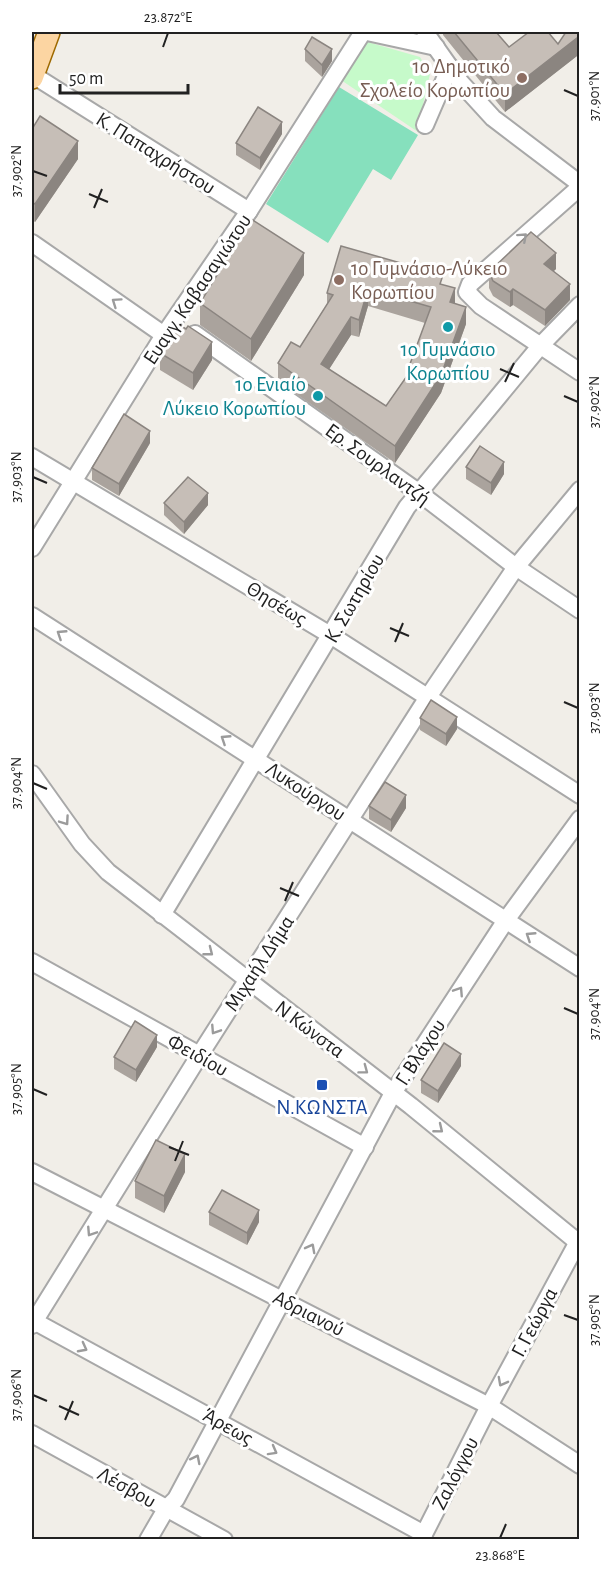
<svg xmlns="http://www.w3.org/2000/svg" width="611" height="1571" font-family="'Alegreya Sans',sans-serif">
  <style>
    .park { fill: #c6faca }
    .pitch { fill: #86e0bd }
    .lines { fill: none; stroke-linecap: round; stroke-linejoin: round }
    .minor-casing { stroke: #a8a8a8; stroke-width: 20 }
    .major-casing { stroke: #9e6900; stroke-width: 24 }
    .minor { stroke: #fff; stroke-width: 16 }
    .major { stroke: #fcd5a2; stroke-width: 21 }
    .wall { fill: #aaa39d; fill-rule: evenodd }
    .shaded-wall { fill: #8b8580 }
    .building { fill: #c6beb7; stroke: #8b8580; stroke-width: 1.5; fill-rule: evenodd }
    .oneway { stroke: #9b9b9b }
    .ticks { fill: none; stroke: #212121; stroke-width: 2 }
    .education-dot { fill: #8d6e63; stroke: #fff; stroke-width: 2 }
    .culture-dot { fill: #0f9aa8; stroke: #fff; stroke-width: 2 }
    .transit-dot { fill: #1a4fb4; stroke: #fff; stroke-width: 2 }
    .labels { text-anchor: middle; stroke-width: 6; stroke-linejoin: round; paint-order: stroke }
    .education-label { font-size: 21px; fill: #785e54; stroke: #fff; text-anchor: end }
    .street-label { font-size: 21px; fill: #212121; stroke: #fff }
    .culture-label { font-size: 21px; fill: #0d838f; stroke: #fff }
    .transit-label { font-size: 21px; fill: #164399; stroke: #fff }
    .neatline { fill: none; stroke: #212121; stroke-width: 2 }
    .ticks-label { font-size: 15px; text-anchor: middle; fill: #212121 }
  </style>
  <rect width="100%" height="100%" fill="#f1eee8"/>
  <polygon class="park" points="364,41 420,57 430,74 419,122 421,134 341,80"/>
  <polygon class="pitch" points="339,87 418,135 391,180 373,169 328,243 266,204"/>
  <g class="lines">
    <g class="minor-casing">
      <g id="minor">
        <polyline points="367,32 436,47"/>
        <polyline points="425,32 461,83 493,118 580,184"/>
        <polyline points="33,75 249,211"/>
        <polyline points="425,125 450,67"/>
        <polyline points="580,187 470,284 467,292 481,306 580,372"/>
        <polyline points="32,243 164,335"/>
        <polyline points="195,334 418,492 516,567 580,610"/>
        <polyline points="32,457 332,636 580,795"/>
        <polyline points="32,548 164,335 249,211 363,32"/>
        <polyline points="32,616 580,968"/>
        <polyline points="32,774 82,844 108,872 411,1106 580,1244"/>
        <polyline points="162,915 407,507 541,345 580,305"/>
        <polyline points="32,962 365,1147"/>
        <polyline points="32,1172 489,1406 580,1465"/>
        <polyline points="32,1320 424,1534"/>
        <polyline points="32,1325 199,1056 428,697 516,567 580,490"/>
        <polyline points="32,1434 224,1540"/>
        <polyline points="148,1540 166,1509 176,1499 393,1093 506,920 580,819"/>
        <polyline points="421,1540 489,1406 580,1238"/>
      </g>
    </g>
    <g class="major-casing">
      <polyline id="major" points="32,78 49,32"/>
    </g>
    <use href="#minor" class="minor"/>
    <use href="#major" class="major"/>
  </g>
  <g class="wall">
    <polygon points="443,32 499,32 498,35 509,47 558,44 579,32 579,57 577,56 505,112 443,35"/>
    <polygon points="305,49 332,61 322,77 305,61"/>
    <polygon points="32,129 78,159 35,222 32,220"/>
    <polygon points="282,134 260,170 236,155 236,143"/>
    <path d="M341,246L443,285L455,303L466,324L441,393L395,463L278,381V363L300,347L327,304V293ZM368,306L425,323L410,364V371L386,406L329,369L351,335L359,337Z"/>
    <polygon points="556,269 554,271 570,300 545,326 513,305 510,307 493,296 489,288 489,272"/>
    <polygon points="304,275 251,361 200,325 200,303"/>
    <polygon points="160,353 212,360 193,390 160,370"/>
    <polygon points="150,443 119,496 92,480 92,468"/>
    <polygon points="466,467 504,474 491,495 466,479"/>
    <polygon points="164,503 208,505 184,534 164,515"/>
    <polygon points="420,718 457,729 446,746 420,730"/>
    <polygon points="369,806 406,808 391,832 369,819"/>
    <polygon points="157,1047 136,1082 114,1069 114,1057"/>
    <polygon points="461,1066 438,1103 421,1093 421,1080"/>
    <polygon points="185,1172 164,1213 135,1198 135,1181"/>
    <polygon points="209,1212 259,1222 247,1245 209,1225"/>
  </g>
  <g class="shaded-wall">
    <polygon points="577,38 577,56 505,112 505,94"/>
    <polygon points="332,49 332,61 322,77 322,65"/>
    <polygon points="282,122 282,134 260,170 260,158"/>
    <polygon points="78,141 78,159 35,222 35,204"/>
    <polygon points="304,253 304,275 251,361 251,339"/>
    <polygon points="556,253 556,269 544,279 544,264"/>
    <polygon points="570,284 570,300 545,326 545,310"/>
    <polygon points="455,288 455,306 450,302"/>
    <polygon points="368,289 368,306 359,337 359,320"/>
    <polygon points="513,289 513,305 510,307 510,292"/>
    <polygon points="466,307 466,324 441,393 395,463 395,446"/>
    <polygon points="351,317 351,335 321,382 321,364"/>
    <polygon points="212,342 212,360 193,390 193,373"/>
    <polygon points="150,431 150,443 119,496 119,484"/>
    <polygon points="504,462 504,474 491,495 491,483"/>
    <polygon points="208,493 208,505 184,534 184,522"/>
    <polygon points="457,717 457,729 446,746 446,734"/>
    <polygon points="406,795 406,808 391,832 391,820"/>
    <polygon points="157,1035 157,1047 136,1082 136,1070"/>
    <polygon points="461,1054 461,1066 438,1103 438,1091"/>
    <polygon points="185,1154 185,1172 164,1213 164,1196"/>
    <polygon points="259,1210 259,1222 247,1245 247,1233"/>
  </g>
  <g class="building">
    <polygon points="454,32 496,32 509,47 529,32 548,32 558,44 566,32 579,32 579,40 577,38 505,94"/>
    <polygon points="312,37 332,49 322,65 305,49"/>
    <polygon points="258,107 282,122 260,158 236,143"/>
    <polygon points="40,116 78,141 35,204 32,202 32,129"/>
    <polygon points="251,219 304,253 251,339 200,303"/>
    <polygon points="531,232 556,253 544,264 570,284 545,310 513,289 510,292 493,281 489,272"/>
    <path d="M341,246L443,275L440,284L455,288L450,302L466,307L441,375L395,446L278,363L291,342L300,347L333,295L327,293ZM368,289L431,307L410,364L414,366L386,406L321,364L351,317L359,320Z"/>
    <polygon points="178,324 186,329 188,326 212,342 193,373 160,353"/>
    <polygon points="124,414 150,431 119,484 92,468"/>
    <polygon points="480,446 504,462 491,483 466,467"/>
    <polygon points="188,477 208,493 184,522 164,503"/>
    <polygon points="431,700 457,717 446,734 420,718"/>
    <polygon points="385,782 406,795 391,820 369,806"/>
    <polygon points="135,1021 157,1035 136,1070 114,1057"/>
    <polygon points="444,1043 461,1054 438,1091 421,1080"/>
    <polygon points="156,1140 185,1154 164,1196 135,1181"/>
    <polygon points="222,1190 259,1210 247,1233 209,1212"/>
  </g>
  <defs><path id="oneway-chevron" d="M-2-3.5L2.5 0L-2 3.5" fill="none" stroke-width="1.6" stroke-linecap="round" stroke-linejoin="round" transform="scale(1.5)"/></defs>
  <g class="oneway">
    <use href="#oneway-chevron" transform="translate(523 237) rotate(-42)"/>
    <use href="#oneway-chevron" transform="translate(116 302) rotate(-145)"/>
    <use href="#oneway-chevron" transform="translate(61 634) rotate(-147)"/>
    <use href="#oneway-chevron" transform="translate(225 739) rotate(-147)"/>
    <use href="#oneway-chevron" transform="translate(65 821) rotate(55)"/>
    <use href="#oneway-chevron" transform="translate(530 936) rotate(-147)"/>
    <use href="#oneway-chevron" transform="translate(209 952) rotate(38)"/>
    <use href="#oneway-chevron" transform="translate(459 991) rotate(-57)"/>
    <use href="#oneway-chevron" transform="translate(215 1030) rotate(123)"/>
    <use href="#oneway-chevron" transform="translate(364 1070) rotate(37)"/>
    <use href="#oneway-chevron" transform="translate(439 1129) rotate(39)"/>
    <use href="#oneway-chevron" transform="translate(91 1232) rotate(123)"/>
    <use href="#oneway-chevron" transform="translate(311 1248) rotate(-62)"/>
    <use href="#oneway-chevron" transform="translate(83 1348) rotate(28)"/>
    <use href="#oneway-chevron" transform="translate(502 1382) rotate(118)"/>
    <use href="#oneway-chevron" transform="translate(273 1451) rotate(29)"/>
    <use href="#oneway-chevron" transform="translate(196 1459) rotate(-63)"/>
  </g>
  <path class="ticks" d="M163,47L168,33M564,90L578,96M33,171L47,176M89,194L108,202M94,208L102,189M500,369L519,377M505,382L514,363M564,396L578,402M33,477L47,483M390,628L409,636M395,642L403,623M564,702L578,708M33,783L47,789M280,888L299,896M285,901L293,882M564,1008L578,1014M33,1089L47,1095M169,1147L189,1155M175,1161L183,1141M564,1315L578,1320M33,1395L47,1401M59,1406L79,1415M65,1420L73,1401M500,1538L506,1524"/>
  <g class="education-dot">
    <circle cx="522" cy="78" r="6"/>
    <circle cx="339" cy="280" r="6"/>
  </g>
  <g class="culture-dot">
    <circle cx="448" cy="327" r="6"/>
    <circle cx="318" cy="396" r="6"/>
  </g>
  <rect class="transit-dot" x="316" y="1079" width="12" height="12" rx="3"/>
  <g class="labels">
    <g class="education-label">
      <text x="510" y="73">1ο Δημοτικό<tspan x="510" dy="24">Σχολείο Κορωπίου</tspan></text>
      <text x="351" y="275" text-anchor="start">1ο Γυμνάσιο-Λύκειο<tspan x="351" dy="24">Κορωπίου</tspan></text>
    </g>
    <g class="street-label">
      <text transform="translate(156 153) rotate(32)" y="7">Κ. Παπαχρήστου</text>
      <text transform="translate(197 289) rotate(-56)" y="7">Ευαγγ. Καβασαγιώτου</text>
      <text transform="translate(378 464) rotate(36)" y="7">Ερ. Σουρλαντζή</text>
      <text transform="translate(354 598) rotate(-60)" y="7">Κ. Σωτηρίου</text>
      <text transform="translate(277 603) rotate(31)" y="7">Θησέως</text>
      <text transform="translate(306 791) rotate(33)" y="7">Λυκούργου</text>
      <text transform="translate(259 963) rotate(-57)" y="7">Μιχαήλ Δήμα</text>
      <text transform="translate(310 1029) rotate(37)" y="7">Ν Κώνστα</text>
      <text transform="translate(420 1052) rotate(-57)" y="7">Γ. Βλάχου</text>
      <text transform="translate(198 1055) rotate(29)" y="7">Φειδίου</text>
      <text transform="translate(309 1313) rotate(27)" y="7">Αδριανού</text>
      <text transform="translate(534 1322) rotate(-62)" y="7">Γ. Γεώργα</text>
      <text transform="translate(228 1426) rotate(29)" y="7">Άρεως</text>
      <text transform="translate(455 1473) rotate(-63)" y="7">Ζαλόγγου</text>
      <text transform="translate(127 1487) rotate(29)" y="7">Λέσβου</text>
    </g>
    <g class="culture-label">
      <text x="448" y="356">1ο Γυμνάσιο<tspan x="448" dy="24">Κορωπίου</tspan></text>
      <text x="306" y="391" text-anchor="end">1ο Ενιαίο<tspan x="306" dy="24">Λύκειο Κορωπίου</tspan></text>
    </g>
    <g class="transit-label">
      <text x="322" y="1114">Ν.ΚΩΝΣΤΑ</text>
    </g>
  </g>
  <rect width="611" height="1571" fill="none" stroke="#ffffff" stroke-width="66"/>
  <path d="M60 84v9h128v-9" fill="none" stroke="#212121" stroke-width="3"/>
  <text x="69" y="84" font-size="18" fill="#212121" stroke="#ffffff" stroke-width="4.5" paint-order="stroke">50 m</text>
  <rect x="33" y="33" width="545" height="1505" class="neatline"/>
  <g class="ticks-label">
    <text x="168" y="22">23.872°E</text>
    <text transform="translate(594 96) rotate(-90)" y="5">37.901°N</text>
    <text transform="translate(16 171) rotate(-90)" y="5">37.902°N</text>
    <text transform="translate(594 402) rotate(-90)" y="5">37.902°N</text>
    <text transform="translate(16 477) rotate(-90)" y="5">37.903°N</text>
    <text transform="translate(594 708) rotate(-90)" y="5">37.903°N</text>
    <text transform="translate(16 783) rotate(-90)" y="5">37.904°N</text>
    <text transform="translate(594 1014) rotate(-90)" y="5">37.904°N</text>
    <text transform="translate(16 1089) rotate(-90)" y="5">37.905°N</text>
    <text transform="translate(594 1320) rotate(-90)" y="5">37.905°N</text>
    <text transform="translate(16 1395) rotate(-90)" y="5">37.906°N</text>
    <text x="500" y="1560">23.868°E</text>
  </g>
</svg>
